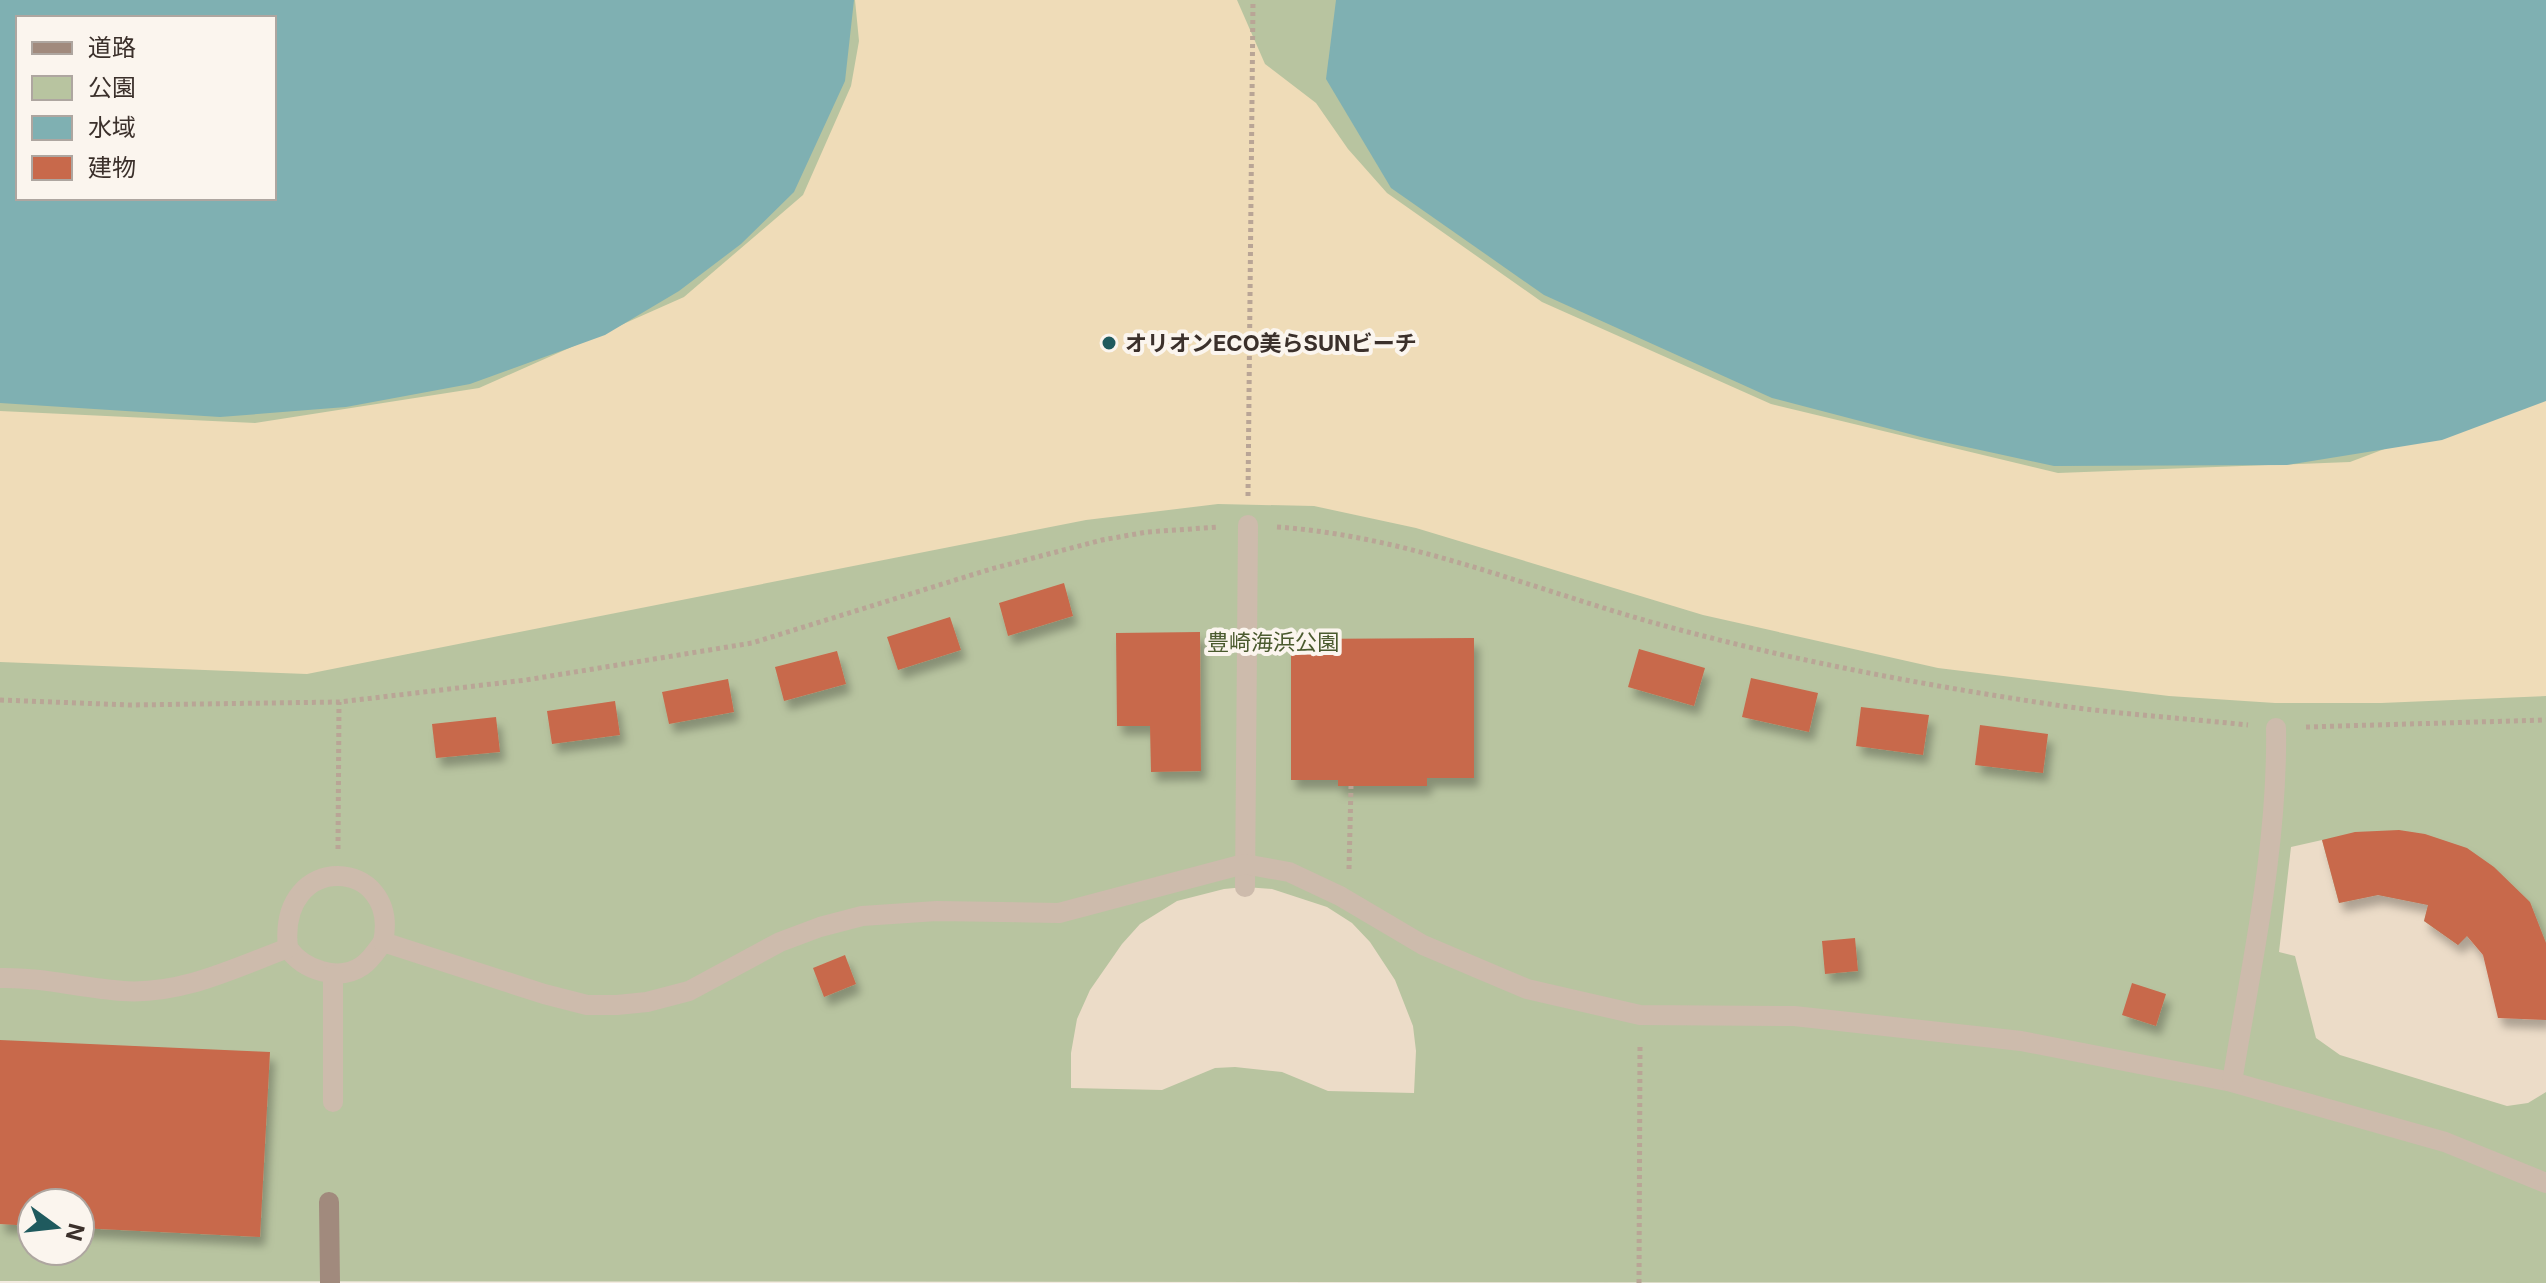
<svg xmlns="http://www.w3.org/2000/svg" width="2546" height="1283" font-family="Inter,'Noto Sans JP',sans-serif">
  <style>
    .green { fill: #b8c4a0; fill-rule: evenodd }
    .sand { fill: #efdcb8 }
    .plaza { fill: #ecdcc8 }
    .water { fill: #7fb0b2; fill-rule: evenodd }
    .building { fill: #c8694b; filter: url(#shadow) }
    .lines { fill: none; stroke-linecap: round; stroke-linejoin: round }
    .path { stroke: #b9a596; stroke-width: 5; stroke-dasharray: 4 4; stroke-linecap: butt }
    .street { stroke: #cdbbac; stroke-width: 20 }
    .secondary { stroke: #a18a7d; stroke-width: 20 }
    .poi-dot { fill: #1f5a5e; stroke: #fbf5ee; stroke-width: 3 }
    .labels { text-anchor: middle; stroke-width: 8; stroke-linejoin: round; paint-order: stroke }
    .poi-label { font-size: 22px; font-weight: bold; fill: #3b302b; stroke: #fbf5ee; text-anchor: start }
    .park-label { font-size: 22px; fill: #4a5a2e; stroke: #fbf5ee }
  </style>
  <defs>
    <filter id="shadow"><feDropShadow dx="5" dy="9" stdDeviation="4" flood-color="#0004"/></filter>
  </defs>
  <rect width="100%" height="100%" fill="#f4ebe1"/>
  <path class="green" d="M0,0H2546V1283L0,1281ZM18,18H274V198H18ZM32,1203H80V1251H32Z"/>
  <polygon class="sand" points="855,0 1237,0 1265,64 1316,103 1348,149 1387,193 1542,302 1771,404 2058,473 2350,462 2546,388 2546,696 2381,703 2275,703 2169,696 1938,668 1703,615 1416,528 1314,506 1218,504 1086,520 307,674 0,662 0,411 255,423 479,388 684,297 803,195 851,86 859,41"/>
  <g class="plaza">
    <polygon points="2322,840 2339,903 2378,895 2428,905 2424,921 2458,945 2467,936 2546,1020 2546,1092 2528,1103 2507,1106 2340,1055 2316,1038 2295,956 2279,952 2291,847"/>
    <polygon points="1245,887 1272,889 1327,907 1352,923 1370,942 1395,980 1413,1026 1416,1051 1414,1093 1328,1091 1282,1072 1235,1067 1215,1068 1162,1090 1071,1088 1071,1053 1077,1019 1090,990 1122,944 1140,924 1177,901 1224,889"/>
  </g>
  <g class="water">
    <path d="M0,0H854L845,81L794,192L741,244L679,291L605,335L470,384L346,407L220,417L0,403ZM18,18H274V198H18Z"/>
    <polygon points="1336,0 2546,0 2546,401 2442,440 2287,465 2054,466 1925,438 1772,398 1544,295 1391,188 1326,79"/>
  </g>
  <g class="building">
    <polygon points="1064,583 1073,616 1008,636 999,603"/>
    <polygon points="950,617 961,650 898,670 887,637"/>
    <polygon points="1200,632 1201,771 1151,772 1150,726 1117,726 1116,633"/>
    <polygon points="1474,638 1474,778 1427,778 1427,786 1338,786 1338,780 1291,780 1291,639"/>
    <polygon points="1639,649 1705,668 1694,706 1628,687"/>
    <polygon points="837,651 846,684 784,701 775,667"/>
    <polygon points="1751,678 1818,693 1809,732 1742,717"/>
    <polygon points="728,679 734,712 669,724 662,692"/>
    <polygon points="615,701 620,735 552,744 547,711"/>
    <polygon points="1861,707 1929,715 1923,755 1856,746"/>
    <polygon points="496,717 500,752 436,758 432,724"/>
    <polygon points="1980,725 2048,734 2043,773 1975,765"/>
    <polygon points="2399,830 2425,834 2467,848 2494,867 2530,902 2546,943 2546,1020 2498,1018 2483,955 2467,936 2458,945 2424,921 2428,905 2378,895 2339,903 2322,840 2355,832"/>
    <polygon points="1855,938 1858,971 1825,974 1822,941"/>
    <polygon points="845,955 856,984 824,997 813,968"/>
    <polygon points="2132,983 2166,994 2156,1026 2122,1015"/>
    <polygon points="0,1040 270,1052 260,1237 80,1228 80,1203 32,1203 32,1226 0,1224"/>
  </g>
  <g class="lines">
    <g class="path">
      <polyline points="1248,496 1253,0"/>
      <path d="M1277,527C1408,536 1532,589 1658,624C1786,659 1917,684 2049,704C2115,714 2182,718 2248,725"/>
      <polyline points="0,700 130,705 339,702 526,680 752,643 991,569 1102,540 1147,532 1219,527"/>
      <polyline points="2306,727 2546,720"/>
      <polyline points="338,849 339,702"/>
      <polyline points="1349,869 1351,786"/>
      <polyline points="1639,1283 1640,1044"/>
    </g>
    <g class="street">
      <polyline points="1245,887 1248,525"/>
      <path d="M288,948C303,970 339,982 362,966C371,960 377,950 383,942"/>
      <path d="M0,978C42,977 81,988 123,991C181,995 235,968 288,948C277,849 401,857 383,942L544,994L587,1005H617L647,1002L689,991L780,942L820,927L862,916L937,911L1059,913L1244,864L1289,872L1340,896L1423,945L1527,989L1640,1015L1794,1016L2021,1041L2232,1082L2445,1142L2546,1183"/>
      <path d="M2232,1082C2251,965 2278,848 2276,728"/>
      <polyline points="333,1102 333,975"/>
    </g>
    <polyline class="secondary" points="329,1202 330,1283"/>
  </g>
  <circle class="poi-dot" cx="1109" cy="343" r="8"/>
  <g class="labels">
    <g class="poi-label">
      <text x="1125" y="351">オリオンECO美らSUNビーチ</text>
    </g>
    <g class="park-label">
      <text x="1273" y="650">豊崎海浜公園</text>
    </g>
  </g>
  <rect x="16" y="16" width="260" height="184" fill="#fbf5ee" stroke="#aea6a0" stroke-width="2"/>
  <rect x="32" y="42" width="40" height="12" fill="#a18a7d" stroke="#aea6a0" stroke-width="2"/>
  <text x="88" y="56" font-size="24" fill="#3b302b">道路</text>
  <rect x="32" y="76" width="40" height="24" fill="#b8c4a0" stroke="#aea6a0" stroke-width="2"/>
  <text x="88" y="96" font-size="24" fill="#3b302b">公園</text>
  <rect x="32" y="116" width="40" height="24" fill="#7fb0b2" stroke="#aea6a0" stroke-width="2"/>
  <text x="88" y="136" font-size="24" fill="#3b302b">水域</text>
  <rect x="32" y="156" width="40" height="24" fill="#c8694b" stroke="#aea6a0" stroke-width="2"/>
  <text x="88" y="176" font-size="24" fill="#3b302b">建物</text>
  <g transform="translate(56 1227) rotate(105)"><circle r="38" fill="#fbf5ee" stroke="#aea6a0" stroke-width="2"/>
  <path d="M0-6L14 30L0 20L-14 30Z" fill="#1f5a5e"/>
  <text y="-12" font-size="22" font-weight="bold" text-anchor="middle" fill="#3b302b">N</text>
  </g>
</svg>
